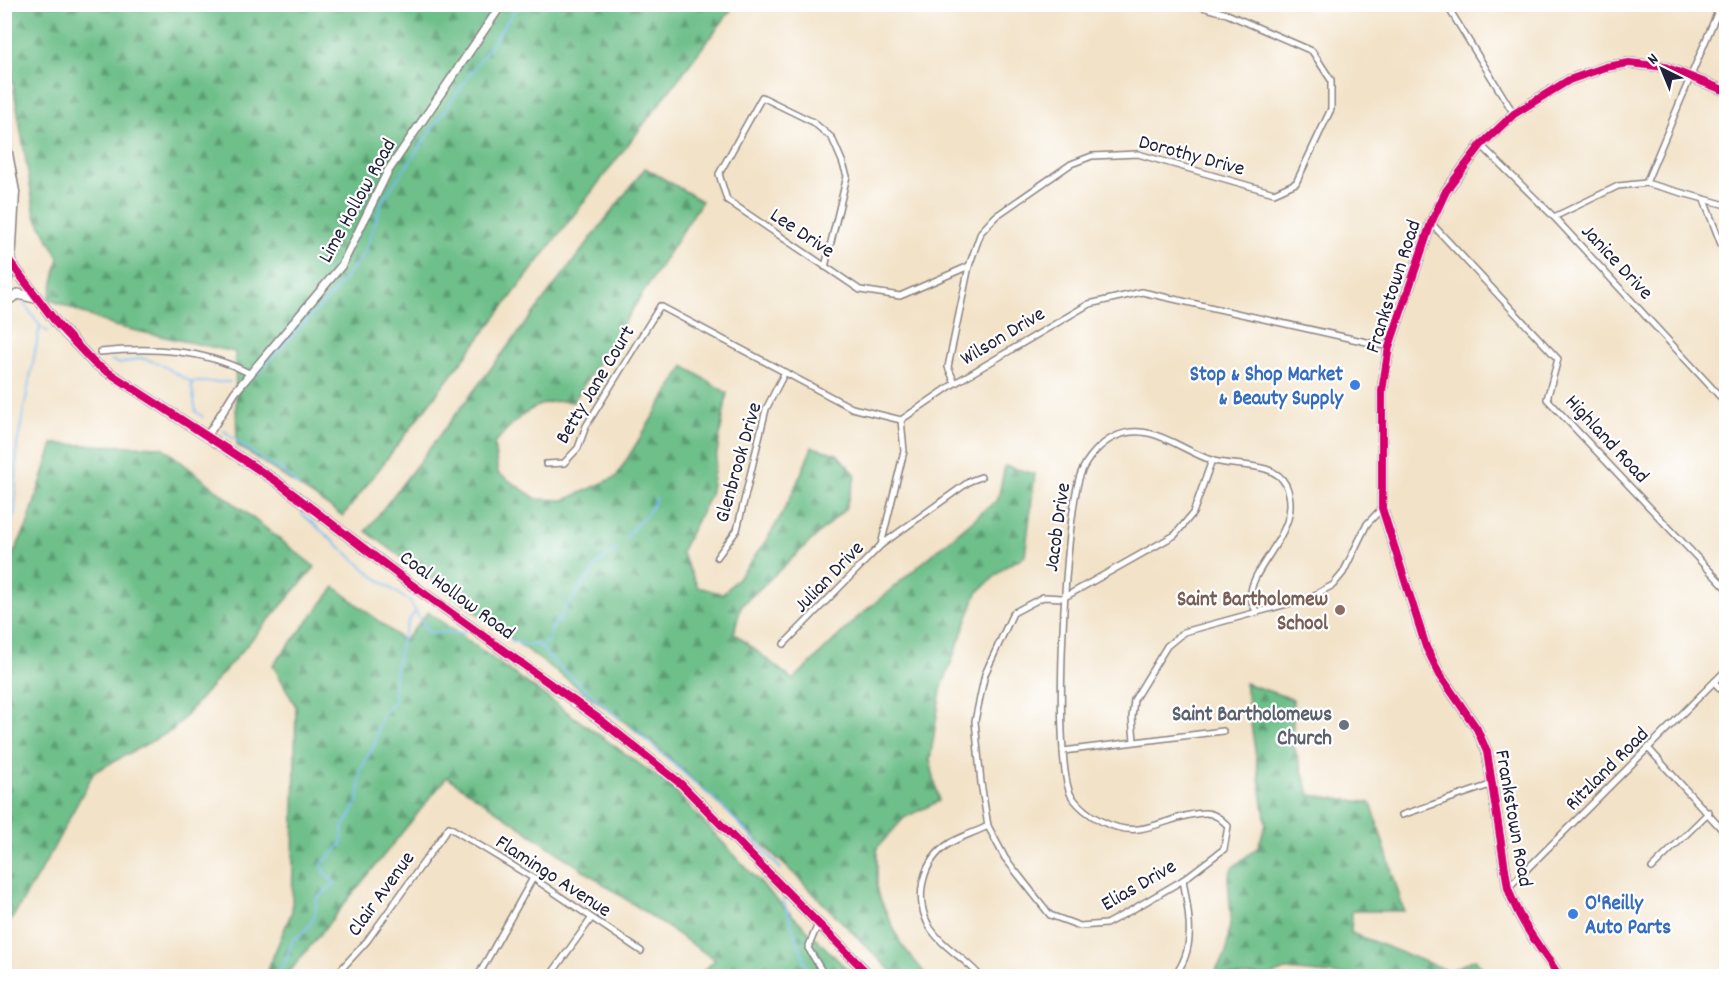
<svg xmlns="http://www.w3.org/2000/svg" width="1731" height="981" font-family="Dekko,sans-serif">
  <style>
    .forest { fill: url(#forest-firs); stroke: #487062; stroke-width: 1.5 }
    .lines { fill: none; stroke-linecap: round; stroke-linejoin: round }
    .stream { stroke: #7bbcf0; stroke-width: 2 }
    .minor-casing { stroke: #8a8281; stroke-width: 8 }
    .tertiary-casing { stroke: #8a8281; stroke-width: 10 }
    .secondary-casing { stroke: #8a8281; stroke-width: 11 }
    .primary-casing { stroke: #8a8281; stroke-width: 12 }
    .minor { stroke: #fff; stroke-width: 5 }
    .tertiary { stroke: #fff; stroke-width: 7 }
    .secondary { stroke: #fff; stroke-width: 8 }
    .primary { stroke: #fff; stroke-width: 9 }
    .cycleway-casing { stroke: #fff; stroke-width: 11 }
    .cycleway { stroke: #d6006c; stroke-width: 8 }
    .shop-dot { fill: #3f7fe0; stroke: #fff; stroke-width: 2 }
    .education-dot { fill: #8d6e63; stroke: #fff; stroke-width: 2 }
    .worship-dot { fill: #6b7280; stroke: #fff; stroke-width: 2 }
    .labels { text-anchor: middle; stroke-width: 4.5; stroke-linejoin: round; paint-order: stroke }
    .street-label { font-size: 21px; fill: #22223b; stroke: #fff }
    .shop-label { font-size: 21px; font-weight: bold; fill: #366cbe; stroke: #fff; text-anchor: end }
    .education-label { font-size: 21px; font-weight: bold; fill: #785e54; stroke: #fff; text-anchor: end }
    .worship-label { font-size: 21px; font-weight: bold; fill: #5b616d; stroke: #fff; text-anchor: end }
  </style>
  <defs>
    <pattern id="forest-firs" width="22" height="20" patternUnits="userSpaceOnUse" patternTransform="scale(1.5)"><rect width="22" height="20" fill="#6ebf8a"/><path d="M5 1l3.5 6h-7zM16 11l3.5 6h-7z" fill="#5a9b72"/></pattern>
  </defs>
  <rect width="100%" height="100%" fill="#fff"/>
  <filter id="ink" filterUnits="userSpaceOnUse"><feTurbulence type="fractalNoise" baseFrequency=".0167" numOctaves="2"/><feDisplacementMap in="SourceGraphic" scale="12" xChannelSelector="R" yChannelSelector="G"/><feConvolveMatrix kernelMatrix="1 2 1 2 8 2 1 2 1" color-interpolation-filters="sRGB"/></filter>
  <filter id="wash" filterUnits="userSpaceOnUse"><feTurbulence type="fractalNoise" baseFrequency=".008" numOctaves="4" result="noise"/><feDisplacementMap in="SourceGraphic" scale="24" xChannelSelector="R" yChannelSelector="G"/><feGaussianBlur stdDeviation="1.35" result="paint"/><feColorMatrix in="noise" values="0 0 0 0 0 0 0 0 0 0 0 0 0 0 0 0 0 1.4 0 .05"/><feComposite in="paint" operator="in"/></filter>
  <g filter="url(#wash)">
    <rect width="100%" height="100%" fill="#f2e2c7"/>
    <g class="forest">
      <polygon points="4,5 735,5 343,516 237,445 235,352 114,326 49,299 59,258 35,215 5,36"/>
      <path d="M645,168L702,201L573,402C537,396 515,419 494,444L498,473L537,499L565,500L616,477L684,366L727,393L710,495L681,552L698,587L723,594C766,550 790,504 812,447L837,454L856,475L845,509L741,606L734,633L793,680L857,618L998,499L1005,466L1035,474L1025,556L1005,567L977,593L941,690L930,760L939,801L904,818L877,848V892L901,944L927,976H896L790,870L653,743L366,531Z"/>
      <polygon points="53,444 162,447 315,567 173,730 94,772 46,862 5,930 5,570 27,526"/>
      <polygon points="335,587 404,641 428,612 670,786 768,891 854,976 698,976 715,960 447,777 286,976 265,976 292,911 296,707 273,665"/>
      <polygon points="1245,683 1293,699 1293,744 1310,795 1371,803 1404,911 1352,911 1351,933 1449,971 1475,959 1490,976 1352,976 1286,970 1268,976 1212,976 1226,954 1231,915 1228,879 1232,868 1258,847 1266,824"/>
    </g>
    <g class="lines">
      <g class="stream">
        <polyline points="41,327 48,332"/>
        <polyline points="111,360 120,364 141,358 158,363 191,382 230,382"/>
        <polyline points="253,378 336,290 366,250 382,201 519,4"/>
        <polyline points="191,382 196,412 203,417"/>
        <polyline points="224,431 262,460 282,470 298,486"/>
        <polyline points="301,513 371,574 410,602 428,632 466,633"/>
        <polyline points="4,536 15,512 17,445 40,326 20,298"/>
        <path d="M626,539C634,522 648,519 656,498"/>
        <polyline points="511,640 526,646 537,644 555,663 620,719"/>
        <polyline points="541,647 549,640 554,623 560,621 562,613 599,563 618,548"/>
        <polyline points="631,727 724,808 781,869"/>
        <polyline points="783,899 810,976"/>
        <path d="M275,973C289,965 287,952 293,940C294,939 300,935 301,934C313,924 317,915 316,900L335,883L325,873L322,864L342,844L343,829L359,800L360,771L375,744L380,718L395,700C392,683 401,624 415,613"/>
      </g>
    </g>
  </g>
  <g filter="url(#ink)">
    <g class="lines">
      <g class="minor-casing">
        <g id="minor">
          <polyline points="1446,4 1514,114"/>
          <polyline points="1481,145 1554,217 1726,403"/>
          <polyline points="1646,183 1721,4"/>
          <polyline points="1704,200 1726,257"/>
          <polyline points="1554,217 1618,186 1646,183 1726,205"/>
          <polyline points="1431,223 1558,359 1547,399 1726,588"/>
          <polyline points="825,267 847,176 842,161 832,138 813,122 762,97 719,174 727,200 860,290 900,296 969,266"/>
          <path d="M100,352C152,347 202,349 249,373"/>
          <polyline points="955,383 948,367 969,266 981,232 996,216 1071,164 1092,156 1138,154 1274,193 1296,183 1331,109 1331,80 1312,51 1227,14 1192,4"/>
          <polyline points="546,464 564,463 578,448 586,426 660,306 852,408 901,420 955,383 1089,304 1142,292 1389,347"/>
          <polyline points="881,545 970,481 981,477"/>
          <polyline points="717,557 737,530 766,409 785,372"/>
          <path d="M1063,598L1043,597L1013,613L985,674L975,721L981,783L988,826L1005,858L1050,915L1080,926L1106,924L1130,911L1183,880L1224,849L1228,826C1222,820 1215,813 1205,813C1183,813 1161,826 1139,829C1114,832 1086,816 1072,797C1051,766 1065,512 1081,473C1087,458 1100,444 1114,437C1150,420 1178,449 1211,460C1233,468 1274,460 1286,485C1306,530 1247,567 1251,598C1251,602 1254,607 1256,611"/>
          <polyline points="1063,598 1175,535 1193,513 1212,460"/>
          <polyline points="784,644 881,545 904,451 901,420"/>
          <polyline points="1714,682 1726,695"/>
          <polyline points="1134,741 1132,717 1134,700 1167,646 1184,632 1309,598 1333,585 1343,573 1367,524 1382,508"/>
          <polyline points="1648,748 1726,834"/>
          <polyline points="1063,751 1223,731"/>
          <polyline points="1402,815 1493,784"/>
          <polyline points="1652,868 1709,812"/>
          <polyline points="1508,888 1726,670"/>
          <polyline points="818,924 808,948 825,976"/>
          <polyline points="335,976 367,941 449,827 533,878 641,951"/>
          <polyline points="478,976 533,878"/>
          <polyline points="550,976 591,919"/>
          <path d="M980,976C965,958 939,945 928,924C914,895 923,860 950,843C962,836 976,832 988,826"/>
          <path d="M1174,976C1197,949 1189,913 1183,880"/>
        </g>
      </g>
      <g class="tertiary-casing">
        <polyline id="tertiary" points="208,435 235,392 342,265 388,171 502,4"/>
      </g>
      <g class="secondary-casing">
        <g id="secondary">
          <polyline points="4,131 15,192 11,263"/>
          <polyline points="4,206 15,192"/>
        </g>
      </g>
      <g class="primary-casing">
        <g id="primary">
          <polyline points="4,254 58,325 94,363 276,481 408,582 602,721 681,784 870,976"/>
          <polyline points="4,293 11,263"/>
          <polyline points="4,302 18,294 35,298"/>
          <path d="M1559,976C1539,945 1520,924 1508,888L1487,752L1477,729L1440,675L1426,647L1382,508V391L1389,347L1431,223L1446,191L1481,145L1514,114L1569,80L1606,67L1629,63L1665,67L1726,91"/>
        </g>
      </g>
      <use href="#minor" class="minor"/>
      <use href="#tertiary" class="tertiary"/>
      <use href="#secondary" class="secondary"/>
      <use href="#primary" class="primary"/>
      <g class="cycleway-casing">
        <g id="cycleway">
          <polyline points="4,254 58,325 94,363 276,481 408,582 602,721 681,784 870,976"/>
          <path d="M1559,976C1539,945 1520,924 1508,888L1487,752L1477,729L1440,675L1426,647L1382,508V391L1389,347L1431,223L1446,191L1481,145L1514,114L1569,80L1606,67L1629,63L1665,67L1726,91"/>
        </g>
      </g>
      <use href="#cycleway" class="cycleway"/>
    </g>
  </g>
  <g class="shop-dot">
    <circle cx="1355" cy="385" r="6"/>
    <circle cx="1573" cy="914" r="6"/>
  </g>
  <circle class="education-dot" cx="1340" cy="610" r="6"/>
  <circle class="worship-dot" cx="1344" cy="725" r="6"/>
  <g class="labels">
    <g class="street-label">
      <text transform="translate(1192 154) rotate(15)" y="7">Dorothy Drive</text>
      <text transform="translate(356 200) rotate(-61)" y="7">Lime Hollow Road</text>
      <text transform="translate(803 232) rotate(34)" y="7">Lee Drive</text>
      <text transform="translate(1618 261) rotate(47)" y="7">Janice Drive</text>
      <text transform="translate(1392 286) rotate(-72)" y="7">Frankstown Road</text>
      <text transform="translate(1002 335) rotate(-31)" y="7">Wilson Drive</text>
      <text transform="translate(594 384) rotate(-59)" y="7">Betty Jane Court</text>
      <text transform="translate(1608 438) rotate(47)" y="7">Highland Road</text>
      <text transform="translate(737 462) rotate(-74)" y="7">Glenbrook Drive</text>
      <text transform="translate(1056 527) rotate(-82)" y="7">Jacob Drive</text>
      <text transform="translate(828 576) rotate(-46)" y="7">Julian Drive</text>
      <text transform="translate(458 594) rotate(36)" y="7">Coal Hollow Road</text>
      <text transform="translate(1606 768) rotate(-45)" y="7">Ritzland Road</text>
      <text transform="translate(1515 818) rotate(80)" y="7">Frankstown Road</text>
      <text transform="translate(554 875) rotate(33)" y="7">Flamingo Avenue</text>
      <text transform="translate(1138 884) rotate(-30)" y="7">Elias Drive</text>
      <text transform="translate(380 893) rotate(-54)" y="7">Clair Avenue</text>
    </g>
    <g class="shop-label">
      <text x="1343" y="380">Stop &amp; Shop Market<tspan x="1343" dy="24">&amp; Beauty Supply</tspan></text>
      <text x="1585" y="909" text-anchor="start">O'Reilly<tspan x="1585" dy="24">Auto Parts</tspan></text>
    </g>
    <g class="education-label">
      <text x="1328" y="605">Saint Bartholomew<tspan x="1328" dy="24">School</tspan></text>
    </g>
    <g class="worship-label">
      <text x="1332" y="720">Saint Bartholomews<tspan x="1332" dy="24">Church</tspan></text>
    </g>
  </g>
  <rect width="1731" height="981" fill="none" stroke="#fff" stroke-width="24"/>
  <g transform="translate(1662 69) rotate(317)" stroke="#ffffff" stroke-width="4.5" paint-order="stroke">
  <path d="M0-4.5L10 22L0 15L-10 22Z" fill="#22223b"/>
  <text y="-9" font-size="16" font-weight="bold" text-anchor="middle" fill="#22223b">N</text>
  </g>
</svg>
